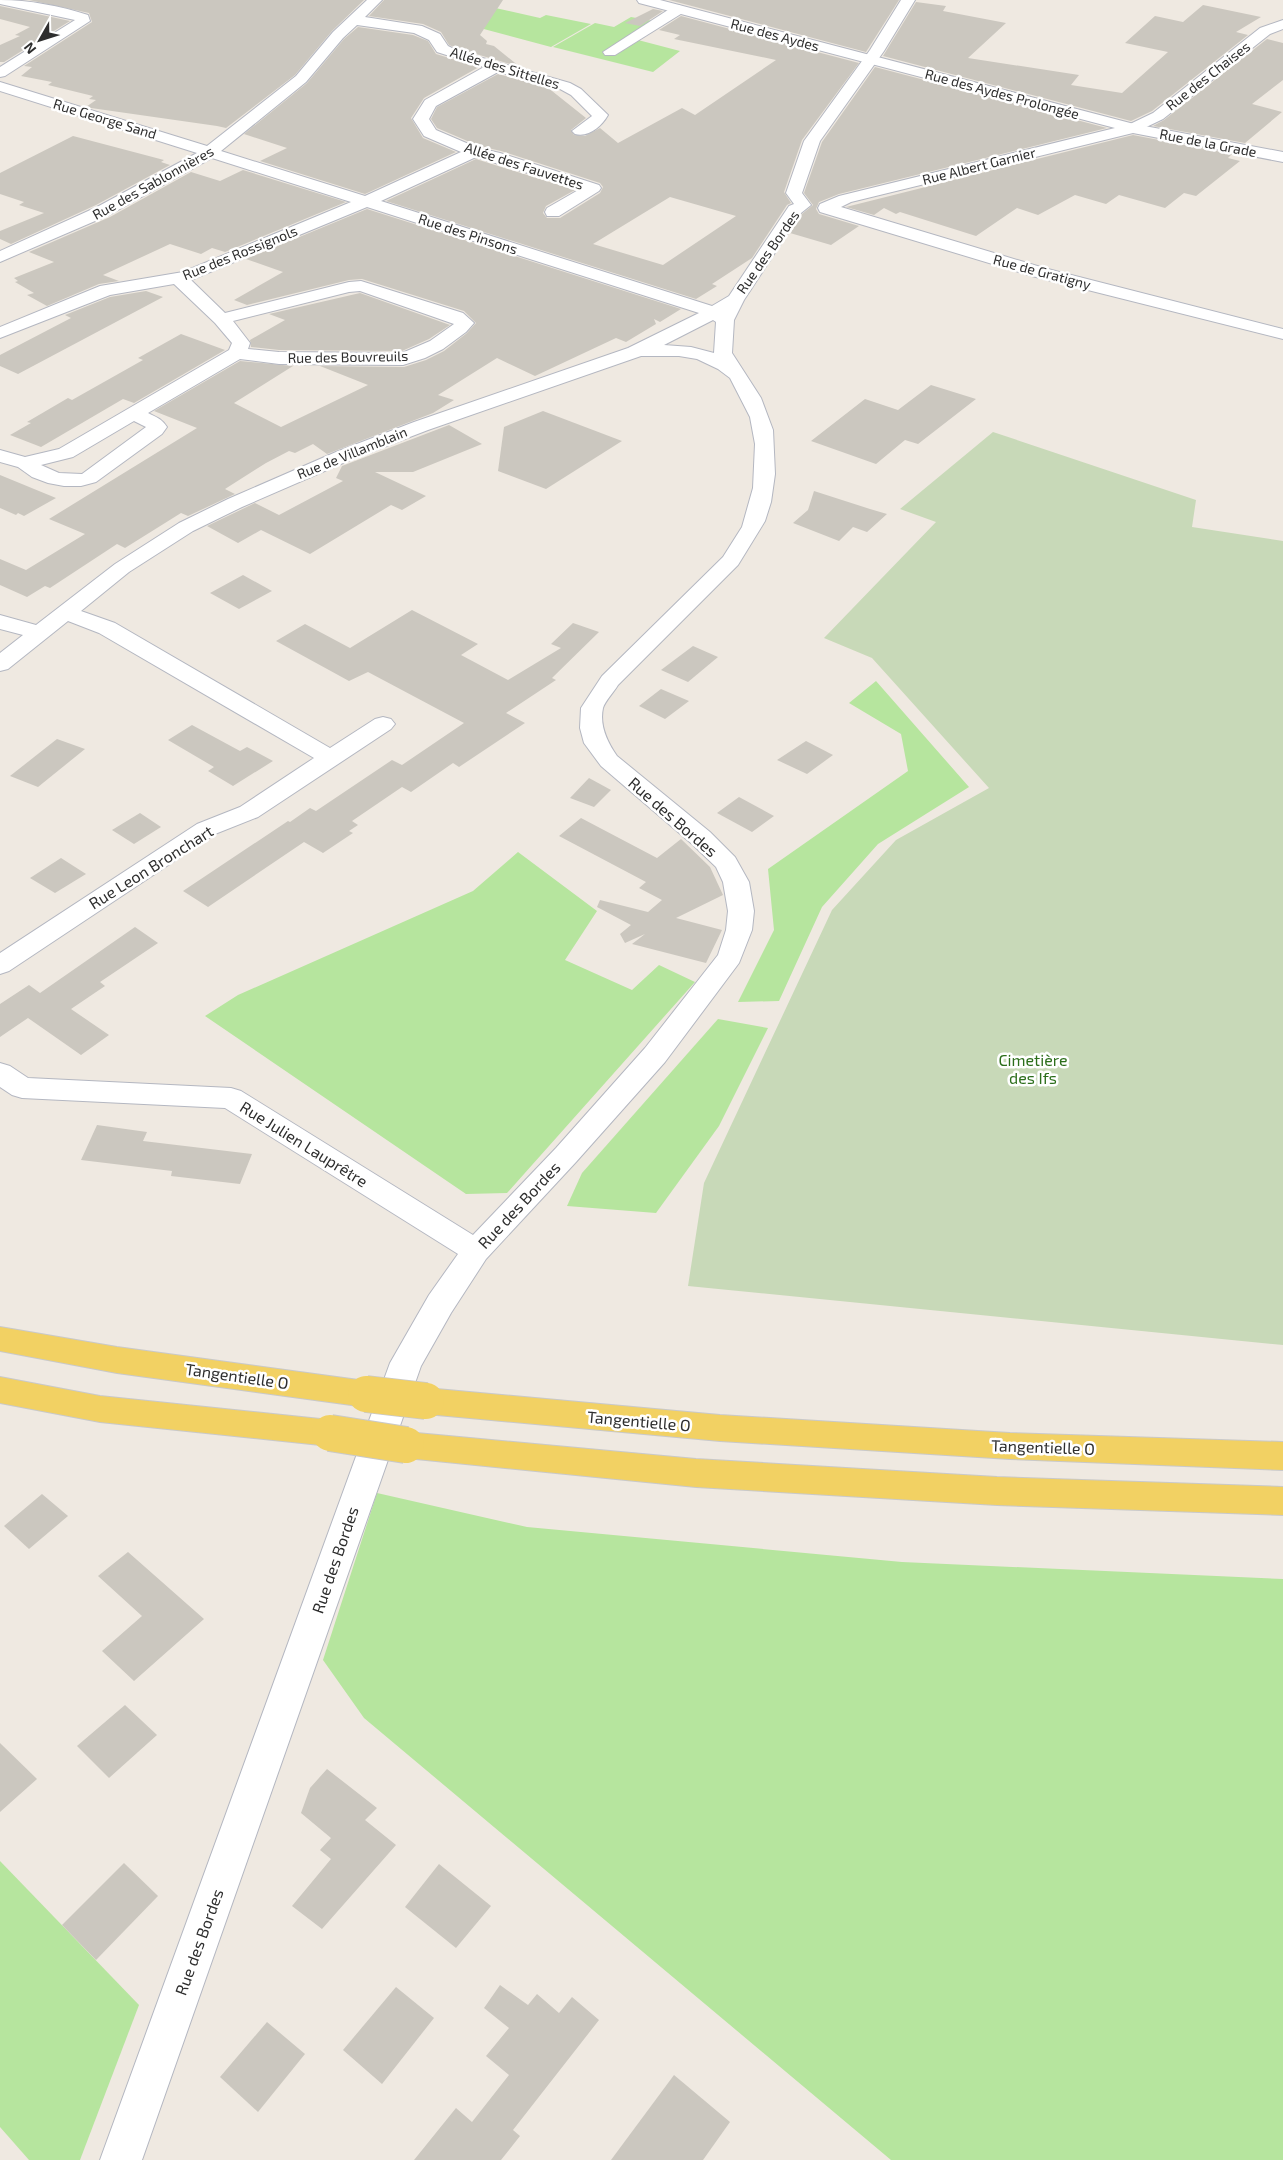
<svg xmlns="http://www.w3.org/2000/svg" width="1283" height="2160" font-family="'Exo 2',sans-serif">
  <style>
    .green { fill: #b6e59e }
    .cemetery { fill: #c8d9b8 }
    .building { fill: #cbc7bf; fill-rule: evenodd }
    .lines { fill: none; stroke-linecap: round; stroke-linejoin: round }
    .street-casing { stroke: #b4b7c1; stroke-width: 2 }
    .secondary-casing { stroke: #b4b7c1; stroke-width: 2 }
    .primary-casing { stroke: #c9c9c9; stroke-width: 2 }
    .street { fill: #fff; fill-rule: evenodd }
    .secondary { fill: #fff; fill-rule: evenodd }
    .primary { fill: #f2d163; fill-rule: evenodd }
    .primary-bridge-casing { stroke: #c9c9c9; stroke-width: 38; stroke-linecap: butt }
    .primary-bridge { stroke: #f2d163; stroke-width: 36 }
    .labels { text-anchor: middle; stroke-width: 5; stroke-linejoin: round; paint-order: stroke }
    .far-street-label { font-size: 14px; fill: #2e2e2e; stroke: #fff }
    .street-label { font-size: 16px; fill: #2e2e2e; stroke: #fff }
    .park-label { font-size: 16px; fill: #2c6e1b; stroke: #fff }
  </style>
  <rect width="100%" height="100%" fill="#efe9e1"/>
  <g class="green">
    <polygon points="491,7 540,18 546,15 591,24 551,47 465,24"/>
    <polygon points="631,17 653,21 638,40 680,51 653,72 553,47 595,23 614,27"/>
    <polygon points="876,681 969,787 878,844 822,907 779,1001 738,1002 774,930 768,869 908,771 901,734 849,703"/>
    <polygon points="518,852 597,911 565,960 632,990 659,965 695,982 507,1193 466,1194 205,1016 238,995 473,891"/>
    <polygon points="718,1019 768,1028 719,1126 656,1213 567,1206 582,1173"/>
    <polygon points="377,1493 527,1527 902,1562 1283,1579 1283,2160 891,2160 364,1718 323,1660"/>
    <polygon points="0,1861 139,2005 80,2160 29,2160 0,2127"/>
  </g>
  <polygon class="cemetery" points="993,432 1196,500 1192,527 1283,541 1283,1345 688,1286 704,1183 832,910 896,840 989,788 872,658 824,638 936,522 900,509"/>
  <g class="building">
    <polygon points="29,0 364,0 332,31 295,75 226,128 217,126 91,108 86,107 96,100 89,99 93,96 48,85 52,82 21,76 32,67 24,66 92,22 89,13"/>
    <polygon points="384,0 503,0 480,35 487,41 486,44 494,46 520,67 459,49 449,45 441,32 423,24 369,16"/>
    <polygon points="669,0 899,0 866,52"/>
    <polygon points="916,2 946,6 943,11 1006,23 968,58 1079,75 1071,85 1122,93 1168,52 1125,43 1155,16 1183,22 1203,5 1261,17 1236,32 1248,35 1152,111 1131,121 883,56"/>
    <polygon points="0,6 70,21 4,62 0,62 0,45 20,36 15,35 30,27 0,19"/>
    <polygon points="653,9 663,11 640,26 625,23"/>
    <path d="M681,16L859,63L802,140L784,192L791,203L787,205L752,258L712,284L717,286L696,299L386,201L476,159L575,190L546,206L543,213L547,218H560L600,193L603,187L600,183L501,151L479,146L437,128L431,119L437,107L498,74L547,87L586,118L571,130L574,135L585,136L600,128L618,143L682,108L695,115L776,60L674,39L680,35L659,30ZM670,197L736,216L663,265L593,244Z"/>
    <polygon points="358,27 413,35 428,41 436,54 479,67 424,98 411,118 423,138 456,152 365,194 260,161 287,148 244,134 307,83 344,39"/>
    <polygon points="1267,39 1283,43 1283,80 1252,104 1282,112 1245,143 1153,126 1164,120"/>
    <polygon points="875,67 1107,128 839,194 819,202 816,209 819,214 859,226 831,245 790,233 802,214 813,205 804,193 822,142"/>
    <polygon points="1133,135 1232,154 1228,158 1240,161 1196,196 1184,193 1165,208 1119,195 1106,204 1075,195 1038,215 1017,208 976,236 900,212 896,214 884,208 874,215 846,207"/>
    <polygon points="73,136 164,160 161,162 170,165 96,205 11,244 0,239 0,231 44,213 19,205 24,202 0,194 0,173"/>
    <polygon points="243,170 346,202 225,252 212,248 201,254 170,244 103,275 119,281 99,284 47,306 27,295 34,293 15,282 18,281 14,278 54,262 29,252 110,217 191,172 220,181"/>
    <polygon points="367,209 681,309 660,322 654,319 656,324 626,342 616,338 535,376 497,358 438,395 454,400 433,413 327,454 313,444 295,453 289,451 266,463 225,489 235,494 188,516 181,513 125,548 117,544 50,588 45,586 27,597 0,585 0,559 26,570 85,534 49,519 197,428 154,411 240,361 293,366 234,403 281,427 368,385 320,366 404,367 426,360 444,351 467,333 476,323 464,311 362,279 349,280 247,305 234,300 283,272 246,259"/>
    <polygon points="146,291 163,297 18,374 0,366 0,355 71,318 65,315 110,297"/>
    <polygon points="360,293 450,325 429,339 402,351 279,350 251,347 250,340 285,320 269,314"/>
    <polygon points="181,334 225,350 134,403 123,399 41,447 10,435 31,423 27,422 68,398 72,400 143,360 138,358"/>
    <polygon points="931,385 976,399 918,444 905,440 876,464 811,441 865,399 898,410"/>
    <polygon points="543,411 622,441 546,489 498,471 504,427"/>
    <polygon points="449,425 482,444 413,472 375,472 426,496 402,510 391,505 310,554 261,530 238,543 207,526 255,503 279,515 343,481 336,478 342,466"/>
    <polygon points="0,475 56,498 24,516 18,513 16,515 0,508"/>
    <polygon points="814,491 870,509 887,514 867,532 853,527 839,541 793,523 808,510"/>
    <polygon points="243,575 272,591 239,609 210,593"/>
    <polygon points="412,610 478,644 461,655 508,680 561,648 551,644 573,623 599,632 552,678 556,680 506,713 525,723 459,767 453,763 411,792 402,787 352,821 358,825 349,831 353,833 323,853 304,842 208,907 183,891 288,821 290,822 310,808 316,811 392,760 402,765 464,723 368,672 349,681 276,641 305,624 350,648"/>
    <polygon points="693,646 718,657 688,682 661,670"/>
    <polygon points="661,689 689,701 665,719 639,706"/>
    <polygon points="192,725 240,751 247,747 273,761 233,786 208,771 214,767 168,740"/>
    <polygon points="57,739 85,749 38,787 10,776"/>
    <polygon points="806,741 833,755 807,774 777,760"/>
    <polygon points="589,778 611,790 594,807 570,798"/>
    <polygon points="739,797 774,816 752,832 717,813"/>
    <polygon points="140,813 161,827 134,844 112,830"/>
    <polygon points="581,818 657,858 681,839 710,867 723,895 676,918 722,930 706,963 632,944 645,934 625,943 620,934 631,925 597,907 600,900 648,912 662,900 639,888 646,882 559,836"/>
    <polygon points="61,858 86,874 55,893 30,878"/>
    <polygon points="135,927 158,943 100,982 105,986 71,1009 109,1035 81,1055 28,1018 0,1037 0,1004 29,985 40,993"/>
    <polygon points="97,1125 147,1132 143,1141 252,1154 240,1184 171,1176 172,1171 81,1160"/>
    <polygon points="42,1494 68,1516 29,1549 4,1526"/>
    <polygon points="128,1552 204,1619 134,1681 102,1651 142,1616 98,1576"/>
    <polygon points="125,1705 157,1735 109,1778 77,1746"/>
    <polygon points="0,1743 37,1779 0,1812"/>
    <polygon points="327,1769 377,1808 365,1820 396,1845 322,1929 292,1906 331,1859 320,1850 331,1838 301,1813 310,1788"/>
    <polygon points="124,1863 158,1896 96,1960 62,1925"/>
    <polygon points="439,1864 491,1906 456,1948 405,1907"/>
    <polygon points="500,1985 528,2005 537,1994 559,2013 572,1997 599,2020 513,2130 520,2136 501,2160 414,2160 456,2108 472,2122 509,2075 486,2056 509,2028 484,2008"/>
    <polygon points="396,1987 434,2018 382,2084 343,2050"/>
    <polygon points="267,2022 305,2054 258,2112 220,2077"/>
    <polygon points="674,2075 730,2122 703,2160 611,2160"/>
  </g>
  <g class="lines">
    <g class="street-casing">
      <g id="street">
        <path d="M0,0C29,0 60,6 88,15L90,21L5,76L0,77V67L75,20L0,4Z"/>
        <path d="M367,0H382L365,17L422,26L440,34L448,46L458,51L570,83L581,89L608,115C602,126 588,138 575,134L572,131L592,116L571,95L560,89L498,72L436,106L429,119L436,130L478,148L500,153L599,185L601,188L599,191L559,216H547L545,212L547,208L580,189L476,157L381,201L712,306L729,296L789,206L794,204L786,193L804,141L870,50L901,0H915L884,51L820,141L802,193L811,205L801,213L744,300L734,320L732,353L761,398L773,430L775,474L771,502L765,521L738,565L618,685C614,692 605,701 603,708C599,726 608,743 617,756L710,832L735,857L749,882L754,911L752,930L739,963L665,1062L576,1162L486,1259L451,1313L421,1366L142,2160H100L390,1363L429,1295L458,1254L225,1108L22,1098L12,1095L0,1087V1063L10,1066L28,1078L231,1088L241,1091L473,1235L556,1148L645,1048L718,955L726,930L728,911L723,882L716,867L692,844L601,766L584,743L580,728L581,708L602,676L723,557L742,527L753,488L755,444L750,417L730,378L718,369L697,359L679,356H641L428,430L350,460L242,507L193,531L129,572L81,611L115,623L330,748L375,719L383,717L391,719L395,724L391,729L258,817L215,834L9,971L0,974V953L197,824L240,807L314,758L99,633L68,621L8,669L0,671V653L23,635L0,629V615L36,625L115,564L179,523L228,499L336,452L414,422L628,348L699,313L367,207L191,280L225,313L349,282L361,281L463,313L474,323L466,332L443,349L425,358L403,365L279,364L240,359L148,413C156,417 162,419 167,427L162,434L96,482L81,486H64L48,483L32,477L18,467L0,462V450L25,457L59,449L229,350L232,343L215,323L174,284L110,295L0,338V327L100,286L183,272L351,202L212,158L109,215L0,262V251L97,207L197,153L0,91V82L207,146L296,76L333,32ZM357,25L414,33L429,40L437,52L484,67L425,100L413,119L424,136L461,152L365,196L221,151L306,82L343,38ZM360,291L454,324L430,341L402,353L279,352L248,349L250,343L233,321L349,292ZM713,320L716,322L714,353L691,347L664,345ZM134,421L146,427L82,474L59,473L41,465L73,457Z"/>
        <polygon points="679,5 686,9 684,12 615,55 605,55 603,52 674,6"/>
        <polygon points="1283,20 1283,29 1270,34 1163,119 1138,131 1128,131 1125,128 1128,125 1153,113 1260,28"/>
      </g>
    </g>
    <g class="secondary-casing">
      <polygon id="secondary" points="637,0 660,0 1134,124 1283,152 1283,162 1133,133 851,202 841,207 1044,268 1283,329 1283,339 1032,276 820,212 818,208 820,204 839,196 1115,128 639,3"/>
    </g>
    <g class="primary-casing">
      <g id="primary">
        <polygon points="0,1327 117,1347 366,1381 377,1385 382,1394 377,1403 366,1407 117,1373 0,1351"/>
        <polygon points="0,1377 100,1396 330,1420 341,1424 346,1433 341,1442 330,1446 100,1422 0,1403"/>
        <polygon points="426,1388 720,1415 1010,1433 1283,1442 1283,1470 1010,1459 720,1441 426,1414 415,1410 410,1401 415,1392"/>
        <polygon points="406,1432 696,1459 997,1477 1283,1487 1283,1515 997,1505 696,1487 406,1458 395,1455 390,1445 395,1435"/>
      </g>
    </g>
    <use href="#street" class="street"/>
    <use href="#secondary" class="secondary"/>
    <use href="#primary" class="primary"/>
    <g class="primary-bridge-casing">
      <g id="primary-bridge">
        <polyline points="366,1394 426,1401"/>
        <polyline points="330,1433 406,1445"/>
      </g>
    </g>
    <use href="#primary-bridge" class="primary-bridge"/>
  </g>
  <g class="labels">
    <g class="far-street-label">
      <text transform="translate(775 35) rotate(15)" y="5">Rue des Aydes</text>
      <text transform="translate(505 68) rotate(17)" y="5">Allée des Sittelles</text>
      <text transform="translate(1208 76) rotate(-38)" y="5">Rue des Chaises</text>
      <text transform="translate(1002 94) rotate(15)" y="5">Rue des Aydes Prolongée</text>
      <text transform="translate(105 119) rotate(17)" y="5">Rue George Sand</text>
      <text transform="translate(1208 143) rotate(11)" y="5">Rue de la Grade</text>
      <text transform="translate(524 166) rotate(18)" y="5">Allée des Fauvettes</text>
      <text transform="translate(979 166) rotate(-14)" y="5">Rue Albert Garnier</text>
      <text transform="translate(153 183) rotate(-29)" y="5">Rue des Sablonnières</text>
      <text transform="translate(468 234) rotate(18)" y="5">Rue des Pinsons</text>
      <text transform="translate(768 252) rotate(-55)" y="5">Rue des Bordes</text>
      <text transform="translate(240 253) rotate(-22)" y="5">Rue des Rossignols</text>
      <text transform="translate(1042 272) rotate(15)" y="5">Rue de Gratigny</text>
      <text transform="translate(348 357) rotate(-1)" y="5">Rue des Bouvreuils</text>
      <text transform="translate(352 453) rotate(-22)" y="5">Rue de Villamblain</text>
    </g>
    <g class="street-label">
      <text transform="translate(673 817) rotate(41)" y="6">Rue des Bordes</text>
      <text transform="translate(151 867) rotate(-32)" y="6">Rue Leon Bronchart</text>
      <text transform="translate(304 1144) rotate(32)" y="6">Rue Julien Lauprêtre</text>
      <text transform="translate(519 1205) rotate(-47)" y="6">Rue des Bordes</text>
      <text transform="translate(237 1376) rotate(8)" y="6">Tangentielle O</text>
      <text transform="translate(639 1421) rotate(5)" y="6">Tangentielle O</text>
      <text transform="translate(1043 1447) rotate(2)" y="6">Tangentielle O</text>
      <text transform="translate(335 1560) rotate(-71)" y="6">Rue des Bordes</text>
      <text transform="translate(199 1942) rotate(-70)" y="6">Rue des Bordes</text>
    </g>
    <g class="park-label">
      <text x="1033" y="1066">Cimetière<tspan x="1033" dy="18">des Ifs</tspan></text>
    </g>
  </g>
  <g transform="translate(40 40) rotate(231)" stroke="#ffffff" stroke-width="4" paint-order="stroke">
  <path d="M0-4L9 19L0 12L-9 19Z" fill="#2e2e2e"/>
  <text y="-8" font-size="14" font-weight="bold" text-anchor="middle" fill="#2e2e2e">N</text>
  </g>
</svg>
